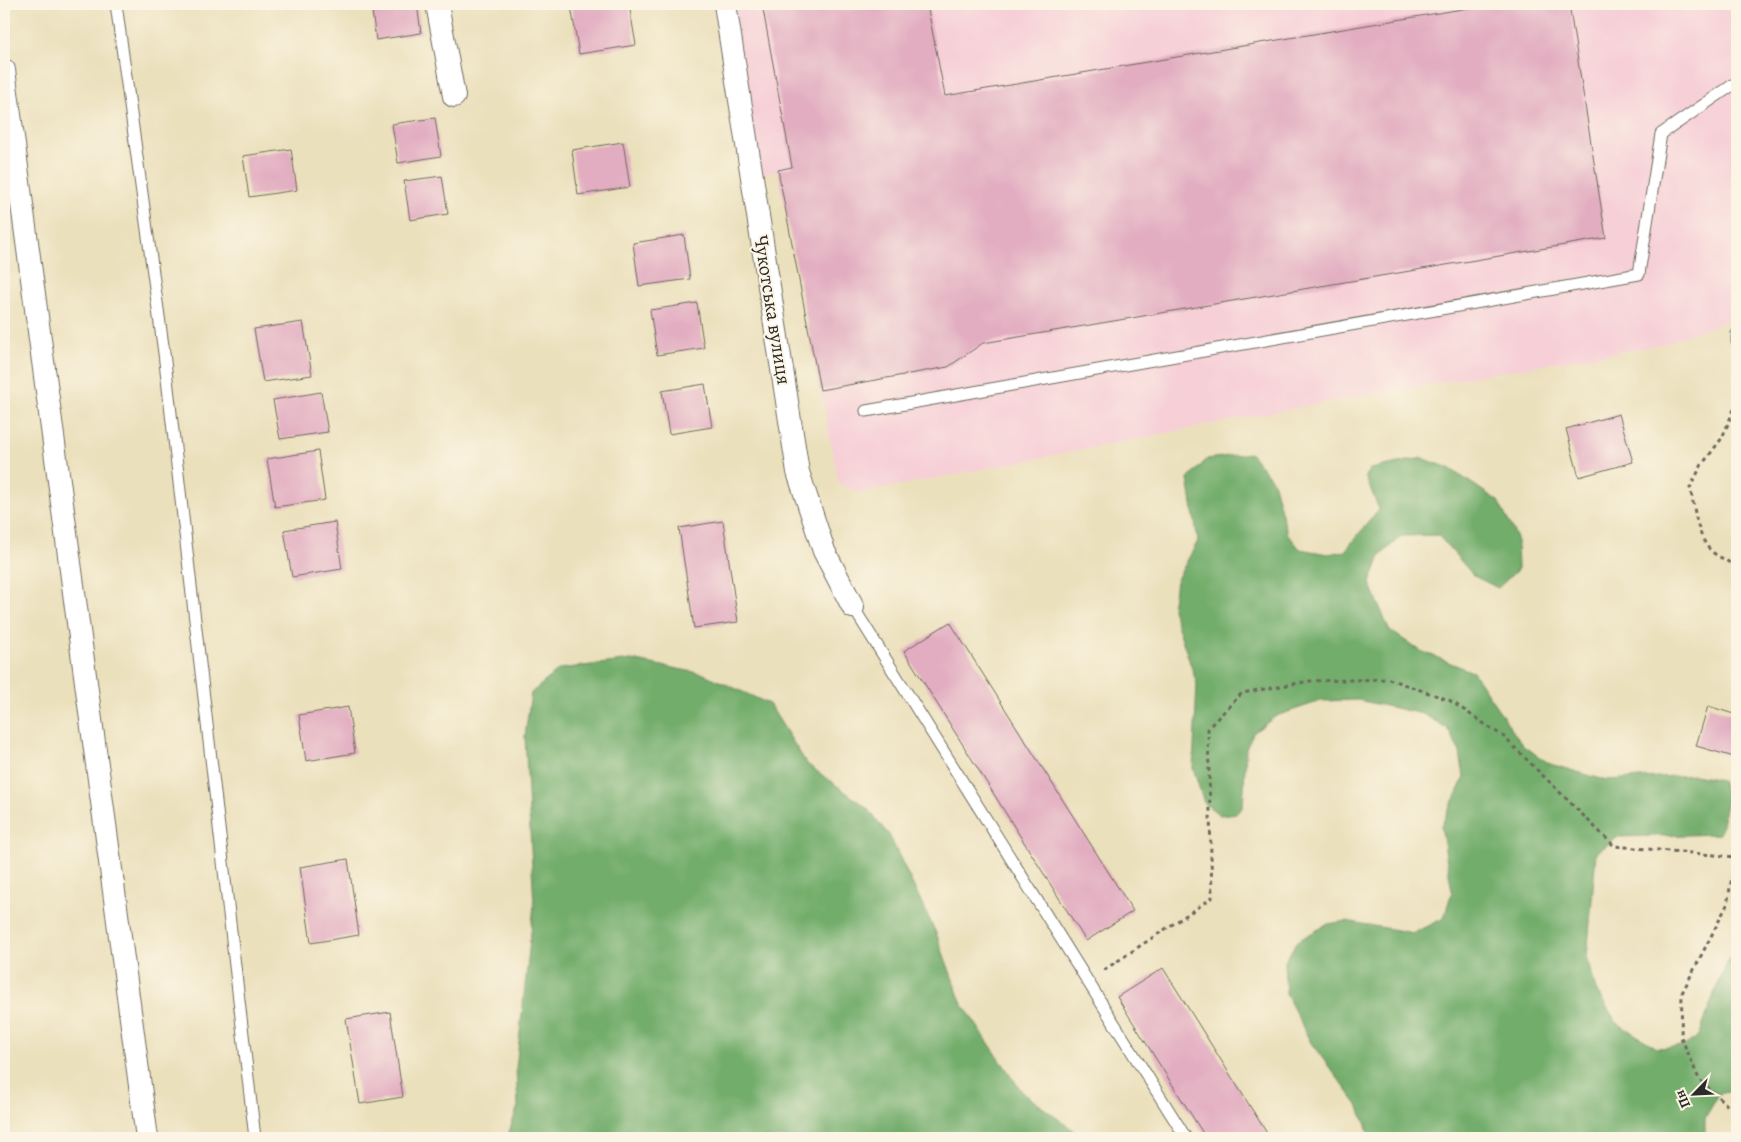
<svg xmlns="http://www.w3.org/2000/svg" width="1741" height="1142" font-family="Alegreya,serif">
  <style>
    .built { fill: #f6cfd7 }
    .forest { fill: #73ad6c; stroke: #4f6c4c }
    .building { fill: #e2adc1 }
    .lines { fill: none; stroke-linecap: round; stroke-linejoin: round }
    .lane-casing { stroke: #6e6a5e; stroke-width: 13 }
    .street-casing { stroke: #6e6a5e; stroke-width: 24 }
    .path { stroke: #6e6a5e; stroke-width: 3; stroke-dasharray: 4 4; stroke-linecap: butt }
    .lane { stroke: #fff; stroke-width: 11 }
    .street { stroke: #fff; stroke-width: 22 }
    .labels { text-anchor: middle; stroke-width: 4; stroke-linejoin: round; paint-order: stroke }
    .street-label { font-size: 20px; fill: #2b2b2b; stroke: #fcf5e5 }
  </style>
  <rect width="100%" height="100%" fill="#fcf5e5"/>
  <filter id="ink" filterUnits="userSpaceOnUse"><feTurbulence type="fractalNoise" baseFrequency=".02" numOctaves="2"/><feDisplacementMap in="SourceGraphic" scale="10" xChannelSelector="R" yChannelSelector="G"/><feConvolveMatrix kernelMatrix="1 2 1 2 8 2 1 2 1" color-interpolation-filters="sRGB"/></filter>
  <filter id="wash" filterUnits="userSpaceOnUse"><feTurbulence type="fractalNoise" baseFrequency=".0096" numOctaves="4" result="noise"/><feDisplacementMap in="SourceGraphic" scale="20" xChannelSelector="R" yChannelSelector="G"/><feGaussianBlur stdDeviation="1.12" result="paint"/><feColorMatrix in="noise" values="0 0 0 0 0 0 0 0 0 0 0 0 0 0 0 0 0 1.4 0 .05"/><feComposite in="paint" operator="in"/></filter>
  <g filter="url(#wash)">
    <rect width="100%" height="100%" fill="#ebe0bc"/>
    <polygon class="built" points="732,4 1737,4 1737,317 1664,344 1331,401 860,493 839,484 778,171 759,174"/>
    <g class="forest">
      <polygon points="1250,453 1273,481 1287,533 1300,549 1328,554 1345,551 1379,509 1365,476 1370,469 1422,458 1449,468 1498,501 1517,538 1518,569 1498,588 1474,576 1438,535 1401,536 1380,556 1370,583 1389,630 1421,651 1473,672 1523,746 1550,764 1605,780 1695,775 1721,780 1727,799 1720,834 1618,837 1596,853 1587,957 1596,990 1617,1023 1657,1048 1684,1046 1699,1036 1721,975 1737,945 1737,1090 1719,1094 1705,1118 1705,1138 1371,1138 1358,1105 1311,1043 1286,994 1284,963 1297,941 1328,924 1346,921 1413,933 1444,918 1452,891 1441,826 1464,778 1460,752 1447,728 1423,714 1358,700 1321,701 1276,716 1253,733 1246,749 1243,807 1237,813 1220,815 1204,803 1193,768 1197,684 1172,609 1176,581 1198,541 1188,479 1207,459"/>
      <polygon points="631,660 704,674 769,704 807,764 866,807 889,835 936,933 961,1002 1022,1092 1084,1138 507,1138 518,1106 516,1068 534,905 525,736 531,693 560,669"/>
    </g>
    <g id="blocks">
      <g class="building">
        <polygon points="371,4 417,4 421,33 376,40"/>
        <polygon points="588,4 629,4 636,45 579,54 571,6"/>
        <polygon points="762,4 927,4 945,96 1492,4 1569,4 1606,238 983,343 948,367 820,390 778,170 792,167"/>
        <polygon points="435,118 441,156 398,163 392,124"/>
        <polygon points="623,142 630,187 578,195 572,150"/>
        <polygon points="291,149 297,190 249,197 243,156"/>
        <polygon points="442,176 448,214 410,220 404,181"/>
        <polygon points="684,235 690,279 639,286 633,243"/>
        <polygon points="697,303 704,348 657,355 650,310"/>
        <polygon points="303,322 312,375 263,382 254,329"/>
        <polygon points="705,384 712,427 669,434 662,391"/>
        <polygon points="321,392 328,432 280,439 273,400"/>
        <polygon points="1619,414 1633,462 1579,477 1566,429"/>
        <polygon points="318,451 325,500 275,507 267,459"/>
        <polygon points="723,521 738,622 694,628 679,528"/>
        <polygon points="335,522 342,569 292,577 284,530"/>
        <polygon points="950,622 1133,911 1086,941 904,651"/>
        <polygon points="1708,706 1737,715 1737,745 1734,757 1696,746"/>
        <polygon points="348,707 355,753 306,761 299,715"/>
        <polygon points="348,859 359,935 311,943 300,867"/>
        <polygon points="1163,968 1270,1138 1206,1138 1117,997"/>
        <polygon points="390,1012 403,1097 360,1104 346,1019"/>
      </g>
    </g>
  </g>
  <g filter="url(#ink)">
    <use href="#blocks" fill-opacity="0" stroke="#6e6a5e" stroke-width="1"/>
    <g class="lines">
      <g class="lane-casing">
        <g id="lane">
          <polyline points="116,4 164,353 255,1138"/>
          <polyline points="1737,334 1737,342"/>
          <polyline points="866,411 1639,274 1661,134 1737,82"/>
          <polyline points="853,607 1186,1138"/>
        </g>
      </g>
      <g class="street-casing">
        <g id="street">
          <polyline points="437,4 454,96"/>
          <polyline points="725,4 798,472 824,551 853,607"/>
          <polyline points="4,70 147,1138"/>
        </g>
      </g>
      <g class="path">
        <path d="M1737,402L1722,438L1701,466L1690,488C1695,508 1697,542 1715,554C1724,560 1730,561 1737,570"/>
        <polyline points="1737,849 1727,905 1682,993 1681,1037 1699,1079 1729,1107 1737,1110"/>
        <polyline points="1104,970 1212,898 1208,728 1242,693 1310,681 1389,679 1449,700 1504,737 1614,846 1736,857"/>
      </g>
      <use href="#lane" class="lane"/>
      <use href="#street" class="street"/>
    </g>
  </g>
  <g class="labels">
    <g class="street-label">
      <text transform="translate(773 310) rotate(81)" y="7">Чукотська вулиця</text>
    </g>
  </g>
  <rect width="1741" height="1142" fill="none" stroke="#fcf5e5" stroke-width="20"/>
  <g transform="translate(1694 1094) rotate(246)" stroke="#fcf5e5" stroke-width="4" paint-order="stroke">
  <path d="M0-4L9 19L0 12L-9 19Z" fill="#2b2b2b"/>
  <text y="-8" font-size="14" font-weight="bold" text-anchor="middle" fill="#2b2b2b">Пн</text>
  </g>
</svg>
